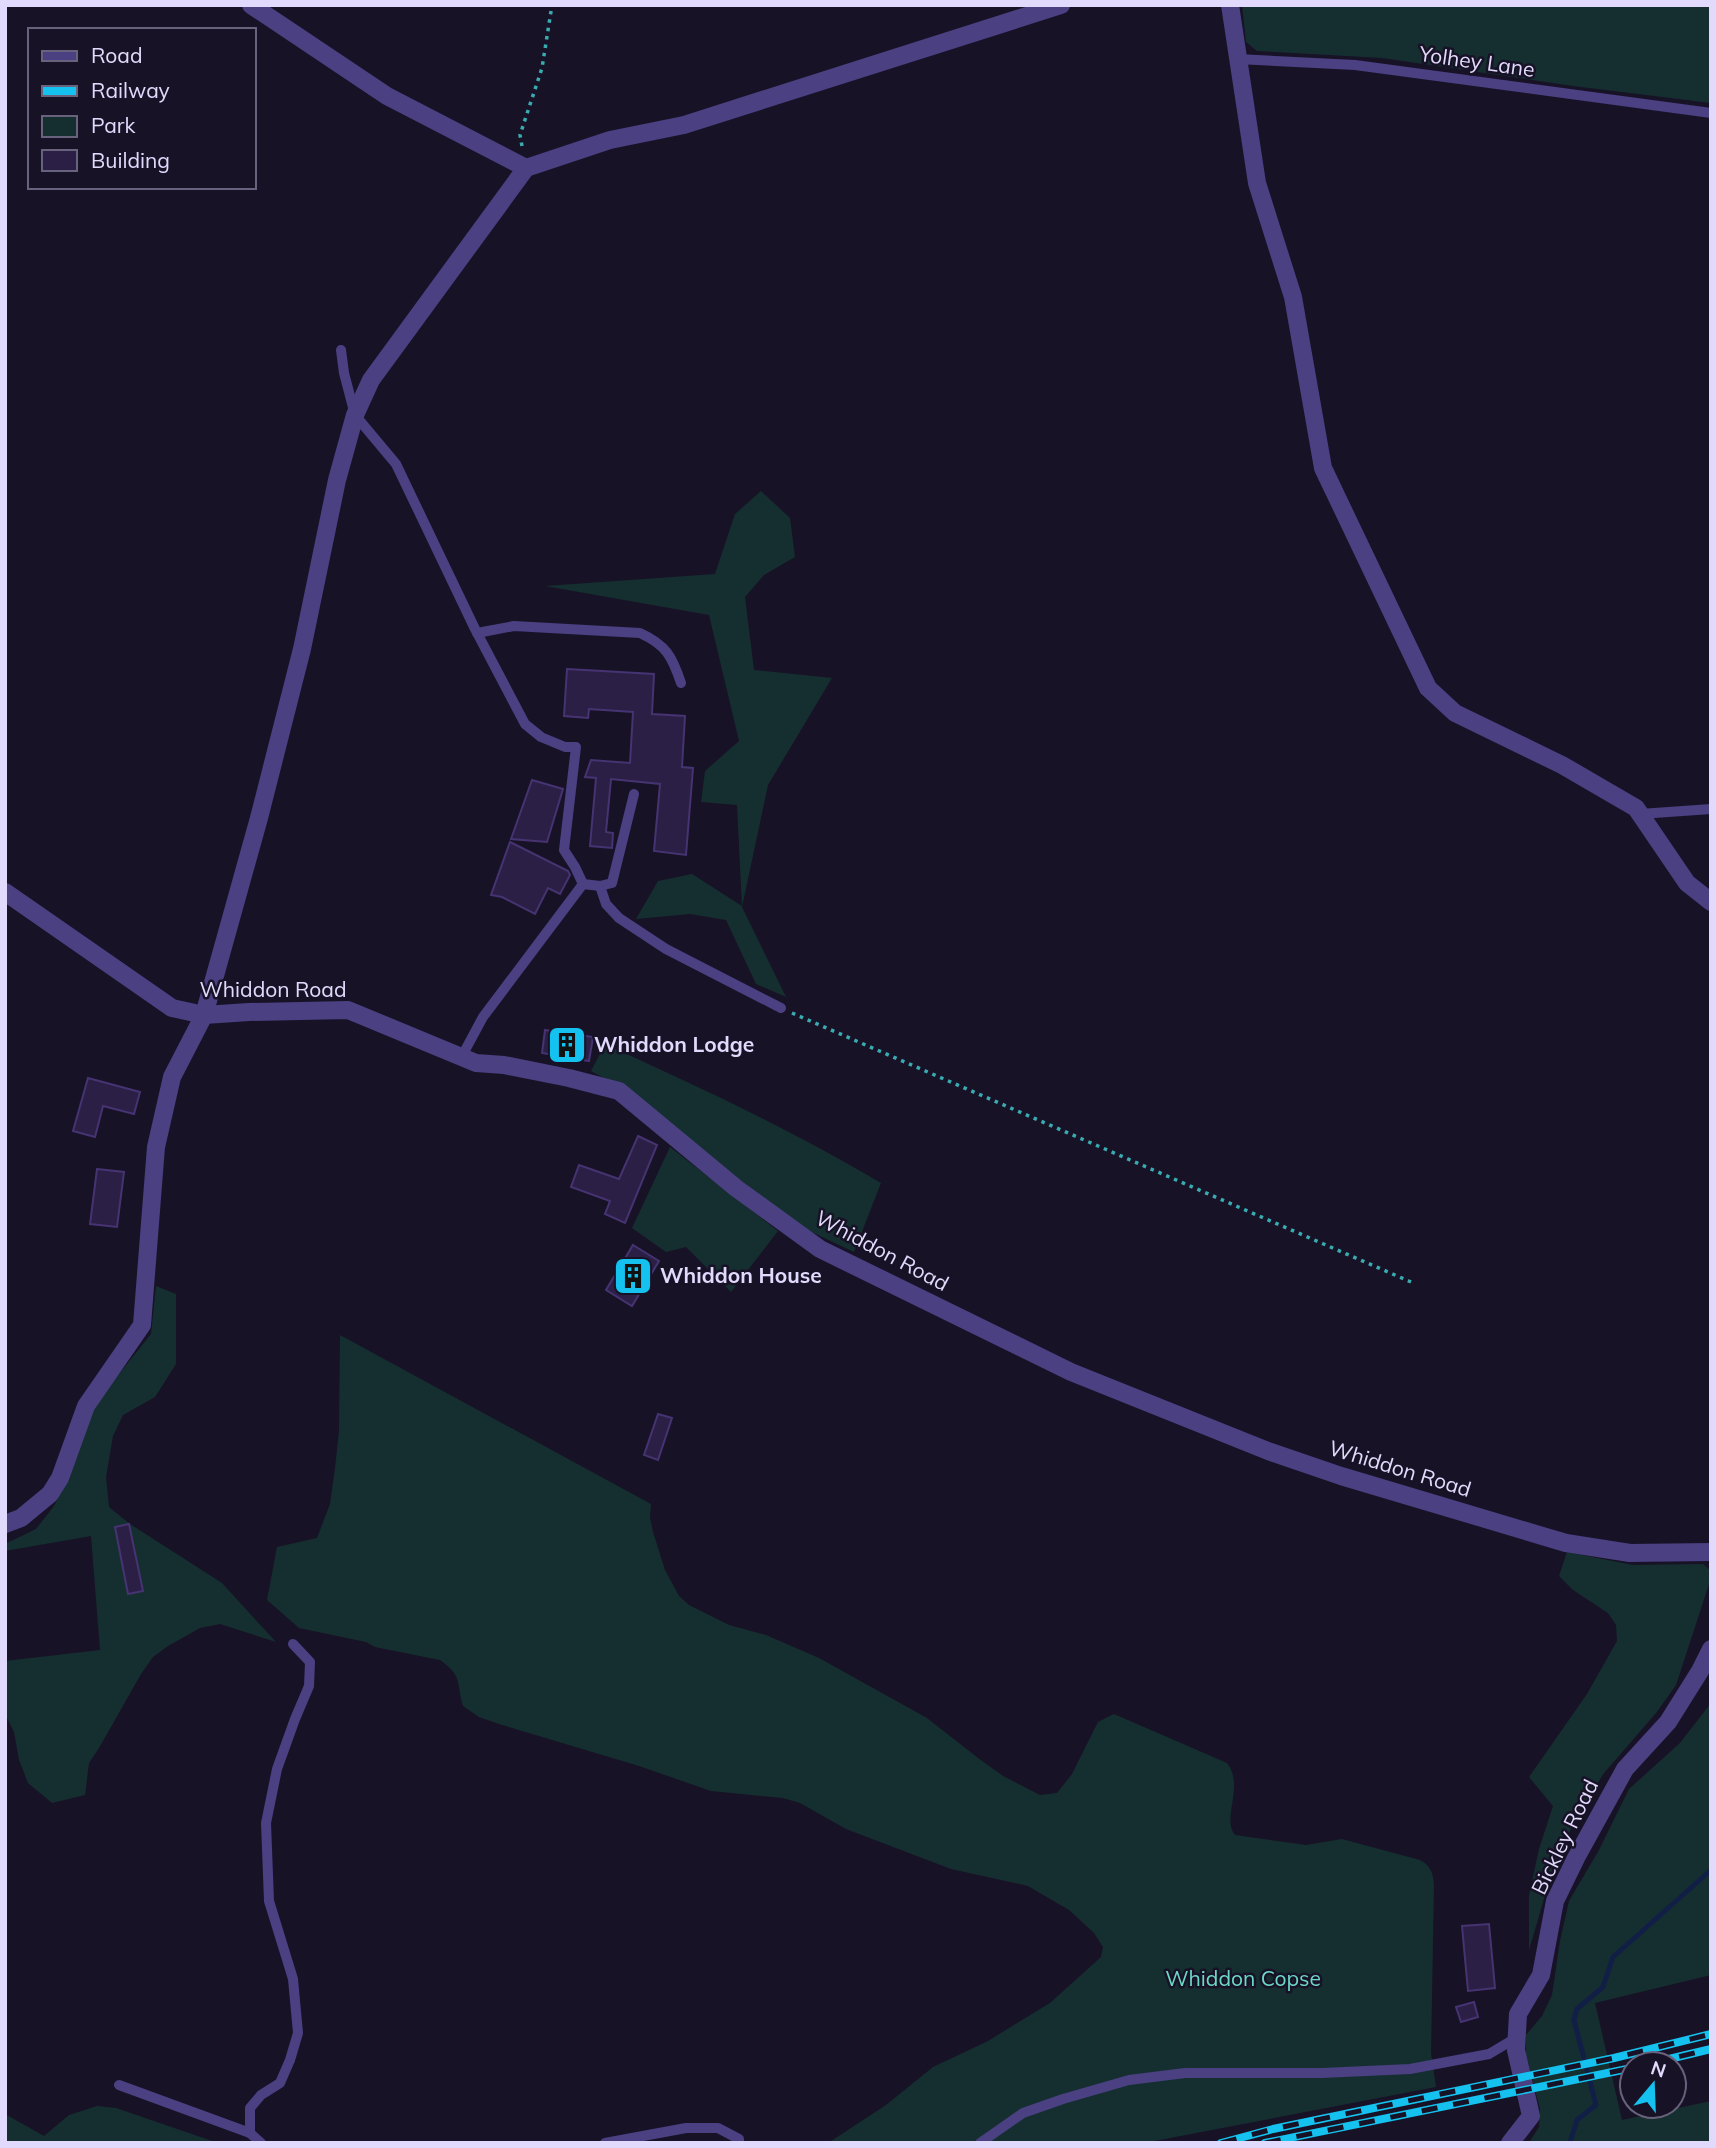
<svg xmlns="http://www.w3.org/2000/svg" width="1716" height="2148" font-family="Mulish,sans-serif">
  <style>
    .green { fill: #152f30 }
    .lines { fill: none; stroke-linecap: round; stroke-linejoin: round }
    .stream { stroke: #111f47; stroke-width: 5 }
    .building { fill: #2b1f46; stroke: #463371; stroke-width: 2 }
    .path { stroke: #39acb1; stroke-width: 3.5; stroke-dasharray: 3.5 5; stroke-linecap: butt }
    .service { stroke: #4a4082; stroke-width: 10 }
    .minor { stroke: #4a4082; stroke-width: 18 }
    .rail-casing { stroke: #15c1ee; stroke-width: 8 }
    .rail { stroke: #181227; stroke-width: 5; stroke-dasharray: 16; stroke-linecap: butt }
    .labels { text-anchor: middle; stroke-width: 5; stroke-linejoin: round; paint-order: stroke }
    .street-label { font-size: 21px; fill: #e2dafc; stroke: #181227 }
    .poi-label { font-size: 21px; font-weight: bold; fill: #e2dafc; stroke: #181227; text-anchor: start }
    .park-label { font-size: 21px; fill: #6bd8c8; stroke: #181227 }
  </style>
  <rect width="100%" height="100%" fill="#181227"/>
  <g class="green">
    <polygon points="1242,5 1711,5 1711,103 1573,86 1382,58 1257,51 1246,42"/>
    <polygon points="761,491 790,518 795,557 764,575 745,597 754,670 832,678 768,785 742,907 786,997 756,984 726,920 690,914 636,919 658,881 692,874 742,906 737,805 701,802 705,771 739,741 709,615 545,586 715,574 735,514"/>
    <path d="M605,1044C699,1087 792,1130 881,1183L854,1252L801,1227L622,1088L591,1071Z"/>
    <polygon points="670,1147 778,1231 731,1292 686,1247 666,1252 632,1228"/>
    <polygon points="156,1286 176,1294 176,1364 155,1397 123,1415 113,1436 106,1477 109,1507 130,1524 222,1583 276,1642 220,1624 200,1628 168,1646 153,1657 141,1674 99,1748 89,1763 85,1795 52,1803 28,1783 19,1760 14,1732 5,1714 5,1661 100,1650 91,1536 5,1551 5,1544 36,1529 54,1506 67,1481 78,1442 99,1399 151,1334"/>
    <path d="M340,1335L651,1504L650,1518L653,1532L665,1570L679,1596L689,1605L729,1625L766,1635L819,1658L927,1718L978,1758L1003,1776L1040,1795L1057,1793L1072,1774L1098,1722L1114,1714L1227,1763C1245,1786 1221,1819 1235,1835L1306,1845L1342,1839L1420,1860C1431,1866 1433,1873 1434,1885L1431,2053L1436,2087L1144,2143H828L886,2105L933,2067L988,2041L1050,2003L1101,1957L1103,1947L1094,1933L1069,1910L1028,1886L951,1869L846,1829L800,1803L783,1798L711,1791L639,1766L499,1724L479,1717L463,1706C456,1684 464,1677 440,1660L375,1647L366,1642L299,1628L267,1600L277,1547L317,1538L330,1504L335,1468L339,1431Z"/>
    <polygon points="1567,1552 1633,1565 1703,1564 1711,1571 1711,1578 1676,1685 1656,1713 1604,1773 1576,1817 1550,1878 1529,1950 1529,1896 1539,1849 1553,1806 1529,1777 1587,1694 1617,1641 1616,1625 1608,1613 1573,1590 1559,1576"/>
    <polygon points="1711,1703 1711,1975 1595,2003 1622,2120 1711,2101 1711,2143 1529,2143 1539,2127 1540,2109 1526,2055 1526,2035 1542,2016 1552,1995 1560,1941 1569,1901 1599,1850 1629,1789 1680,1743"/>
    <polygon points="97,2106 116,2108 218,2143 5,2143 5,2114 44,2136 69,2115"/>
  </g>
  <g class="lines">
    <polyline class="stream" points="1570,2143 1577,2120 1596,2105 1574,2020 1577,2009 1603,1987 1613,1957 1711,1870"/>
  </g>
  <g class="building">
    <polygon points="567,669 654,674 652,714 685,716 682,767 693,768 686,855 654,851 660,784 611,779 606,832 613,833 612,848 590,846 596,778 585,777 591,760 630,763 633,712 589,709 588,718 564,716"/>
    <polygon points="532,780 563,789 547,842 511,839"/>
    <polygon points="510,842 568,871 570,875 560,894 548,888 535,914 502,897 491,895"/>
    <polygon points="545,1030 593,1037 589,1061 542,1053"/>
    <polygon points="88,1078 140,1092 134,1114 103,1106 95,1137 73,1131"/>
    <polygon points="638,1136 657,1145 625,1223 605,1214 610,1201 571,1187 579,1165 619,1179"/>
    <polygon points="97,1169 124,1172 117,1227 90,1224"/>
    <polygon points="633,1245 659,1261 632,1306 606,1290"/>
    <polygon points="658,1414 672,1418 658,1460 644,1455"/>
    <polygon points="129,1524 143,1591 128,1594 115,1527"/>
    <polygon points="1489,1924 1495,1988 1468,1991 1462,1926"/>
    <polygon points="1474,2002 1478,2017 1461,2022 1456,2007"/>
  </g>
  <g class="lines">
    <g class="path">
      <polyline points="522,146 520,135 542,68 552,5"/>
      <polyline points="792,1013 1411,1282"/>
    </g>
    <g class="service">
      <polyline points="1237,59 1355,65 1711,113"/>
      <polyline points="341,350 344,373 355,415 396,464 475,629 525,724 541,737 565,747 576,747 564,850 575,867 583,884"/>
      <path d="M477,633L514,626L640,633C666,645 672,656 681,683"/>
      <polyline points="1640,814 1711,809"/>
      <polyline points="600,886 606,904 619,918 666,949 781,1008"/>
      <polyline points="462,1056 483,1017 583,884 600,886 612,883 634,794"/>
      <polyline points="119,2085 250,2133"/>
      <polyline points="261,2143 250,2133 250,2108 261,2095 280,2083 290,2060 298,2033 293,1979 269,1901 266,1823 277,1769 295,1719 309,1686 310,1662 293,1644"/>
      <polyline points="605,2143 686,2128 718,2128 739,2139 739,2143"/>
      <polyline points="980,2143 1023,2113 1063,2099 1129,2080 1185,2073 1322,2073 1410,2069 1489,2054 1516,2038"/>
    </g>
    <g class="minor">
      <polyline points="251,5 387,96 526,168"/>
      <polyline points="1230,5 1257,183 1293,297 1323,468 1428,688 1455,713 1562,765 1636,808 1687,883 1711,902"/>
      <polyline points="5,892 172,1008 204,1015 249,1012 348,1010 476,1063 504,1065 569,1078 619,1091 736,1188 820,1249 1071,1372 1268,1451 1341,1476 1566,1543 1630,1553 1711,1552"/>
      <polyline points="5,1524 21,1518 50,1494 60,1478 86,1406 142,1325 156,1147 172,1077 204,1015 259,818 302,649 337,480 355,415 371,380 526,168 610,140 684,125 1061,5"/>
      <polyline points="1510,2143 1531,2116 1516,2050 1518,2014 1541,1975 1555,1901 1576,1858 1625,1769 1668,1722 1700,1671 1711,1649"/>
    </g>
    <g class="rail-casing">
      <g id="rail">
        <polyline points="1648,2064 1711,2049"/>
        <polyline points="1221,2143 1273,2129 1614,2058 1711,2034"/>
        <polyline points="1265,2143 1632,2068"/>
      </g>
    </g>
    <use href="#rail" class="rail"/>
  </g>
  <defs>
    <g id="building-square" transform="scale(2.0125)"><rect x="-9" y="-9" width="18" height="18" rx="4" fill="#15c1ee" stroke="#181227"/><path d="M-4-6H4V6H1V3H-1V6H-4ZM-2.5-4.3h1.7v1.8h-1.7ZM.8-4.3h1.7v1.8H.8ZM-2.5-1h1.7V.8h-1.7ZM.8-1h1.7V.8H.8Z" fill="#111"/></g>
  </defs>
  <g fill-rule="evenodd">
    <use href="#building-square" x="567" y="1045"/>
    <use href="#building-square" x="633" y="1276"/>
  </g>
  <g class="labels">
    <g class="street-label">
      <text transform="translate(1477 62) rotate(8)" y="7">Yolhey Lane</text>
      <text x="273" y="997">Whiddon Road</text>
      <text transform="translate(882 1251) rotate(28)" y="7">Whiddon Road</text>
      <text transform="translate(1400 1469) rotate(17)" y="7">Whiddon Road</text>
      <text transform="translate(1565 1837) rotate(-64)" y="7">Bickley Road</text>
    </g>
    <g class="poi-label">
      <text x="594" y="1052">Whiddon Lodge</text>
      <text x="660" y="1283">Whiddon House</text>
    </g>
    <g class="park-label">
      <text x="1243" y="1986">Whiddon Copse</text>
    </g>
  </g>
  <rect width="1716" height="2148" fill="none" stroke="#e2dafc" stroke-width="14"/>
  <rect x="28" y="28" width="228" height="161" fill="#181227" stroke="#69627c" stroke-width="2"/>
  <rect x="42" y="51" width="35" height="10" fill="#4a4082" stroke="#69627c" stroke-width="2"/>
  <text x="91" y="63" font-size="21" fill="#e2dafc">Road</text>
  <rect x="42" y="86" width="35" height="10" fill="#15c1ee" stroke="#69627c" stroke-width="2"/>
  <text x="91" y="98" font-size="21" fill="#e2dafc">Railway</text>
  <rect x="42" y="116" width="35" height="21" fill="#152f30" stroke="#69627c" stroke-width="2"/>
  <text x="91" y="133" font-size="21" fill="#e2dafc">Park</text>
  <rect x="42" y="150" width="35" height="21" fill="#2b1f46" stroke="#69627c" stroke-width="2"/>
  <text x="91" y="168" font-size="21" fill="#e2dafc">Building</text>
  <g transform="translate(1653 2085) rotate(19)"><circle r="33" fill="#181227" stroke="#69627c" stroke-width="2"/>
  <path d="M0-5L12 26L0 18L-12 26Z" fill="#15c1ee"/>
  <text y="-10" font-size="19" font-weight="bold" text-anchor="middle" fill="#e2dafc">N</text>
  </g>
</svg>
